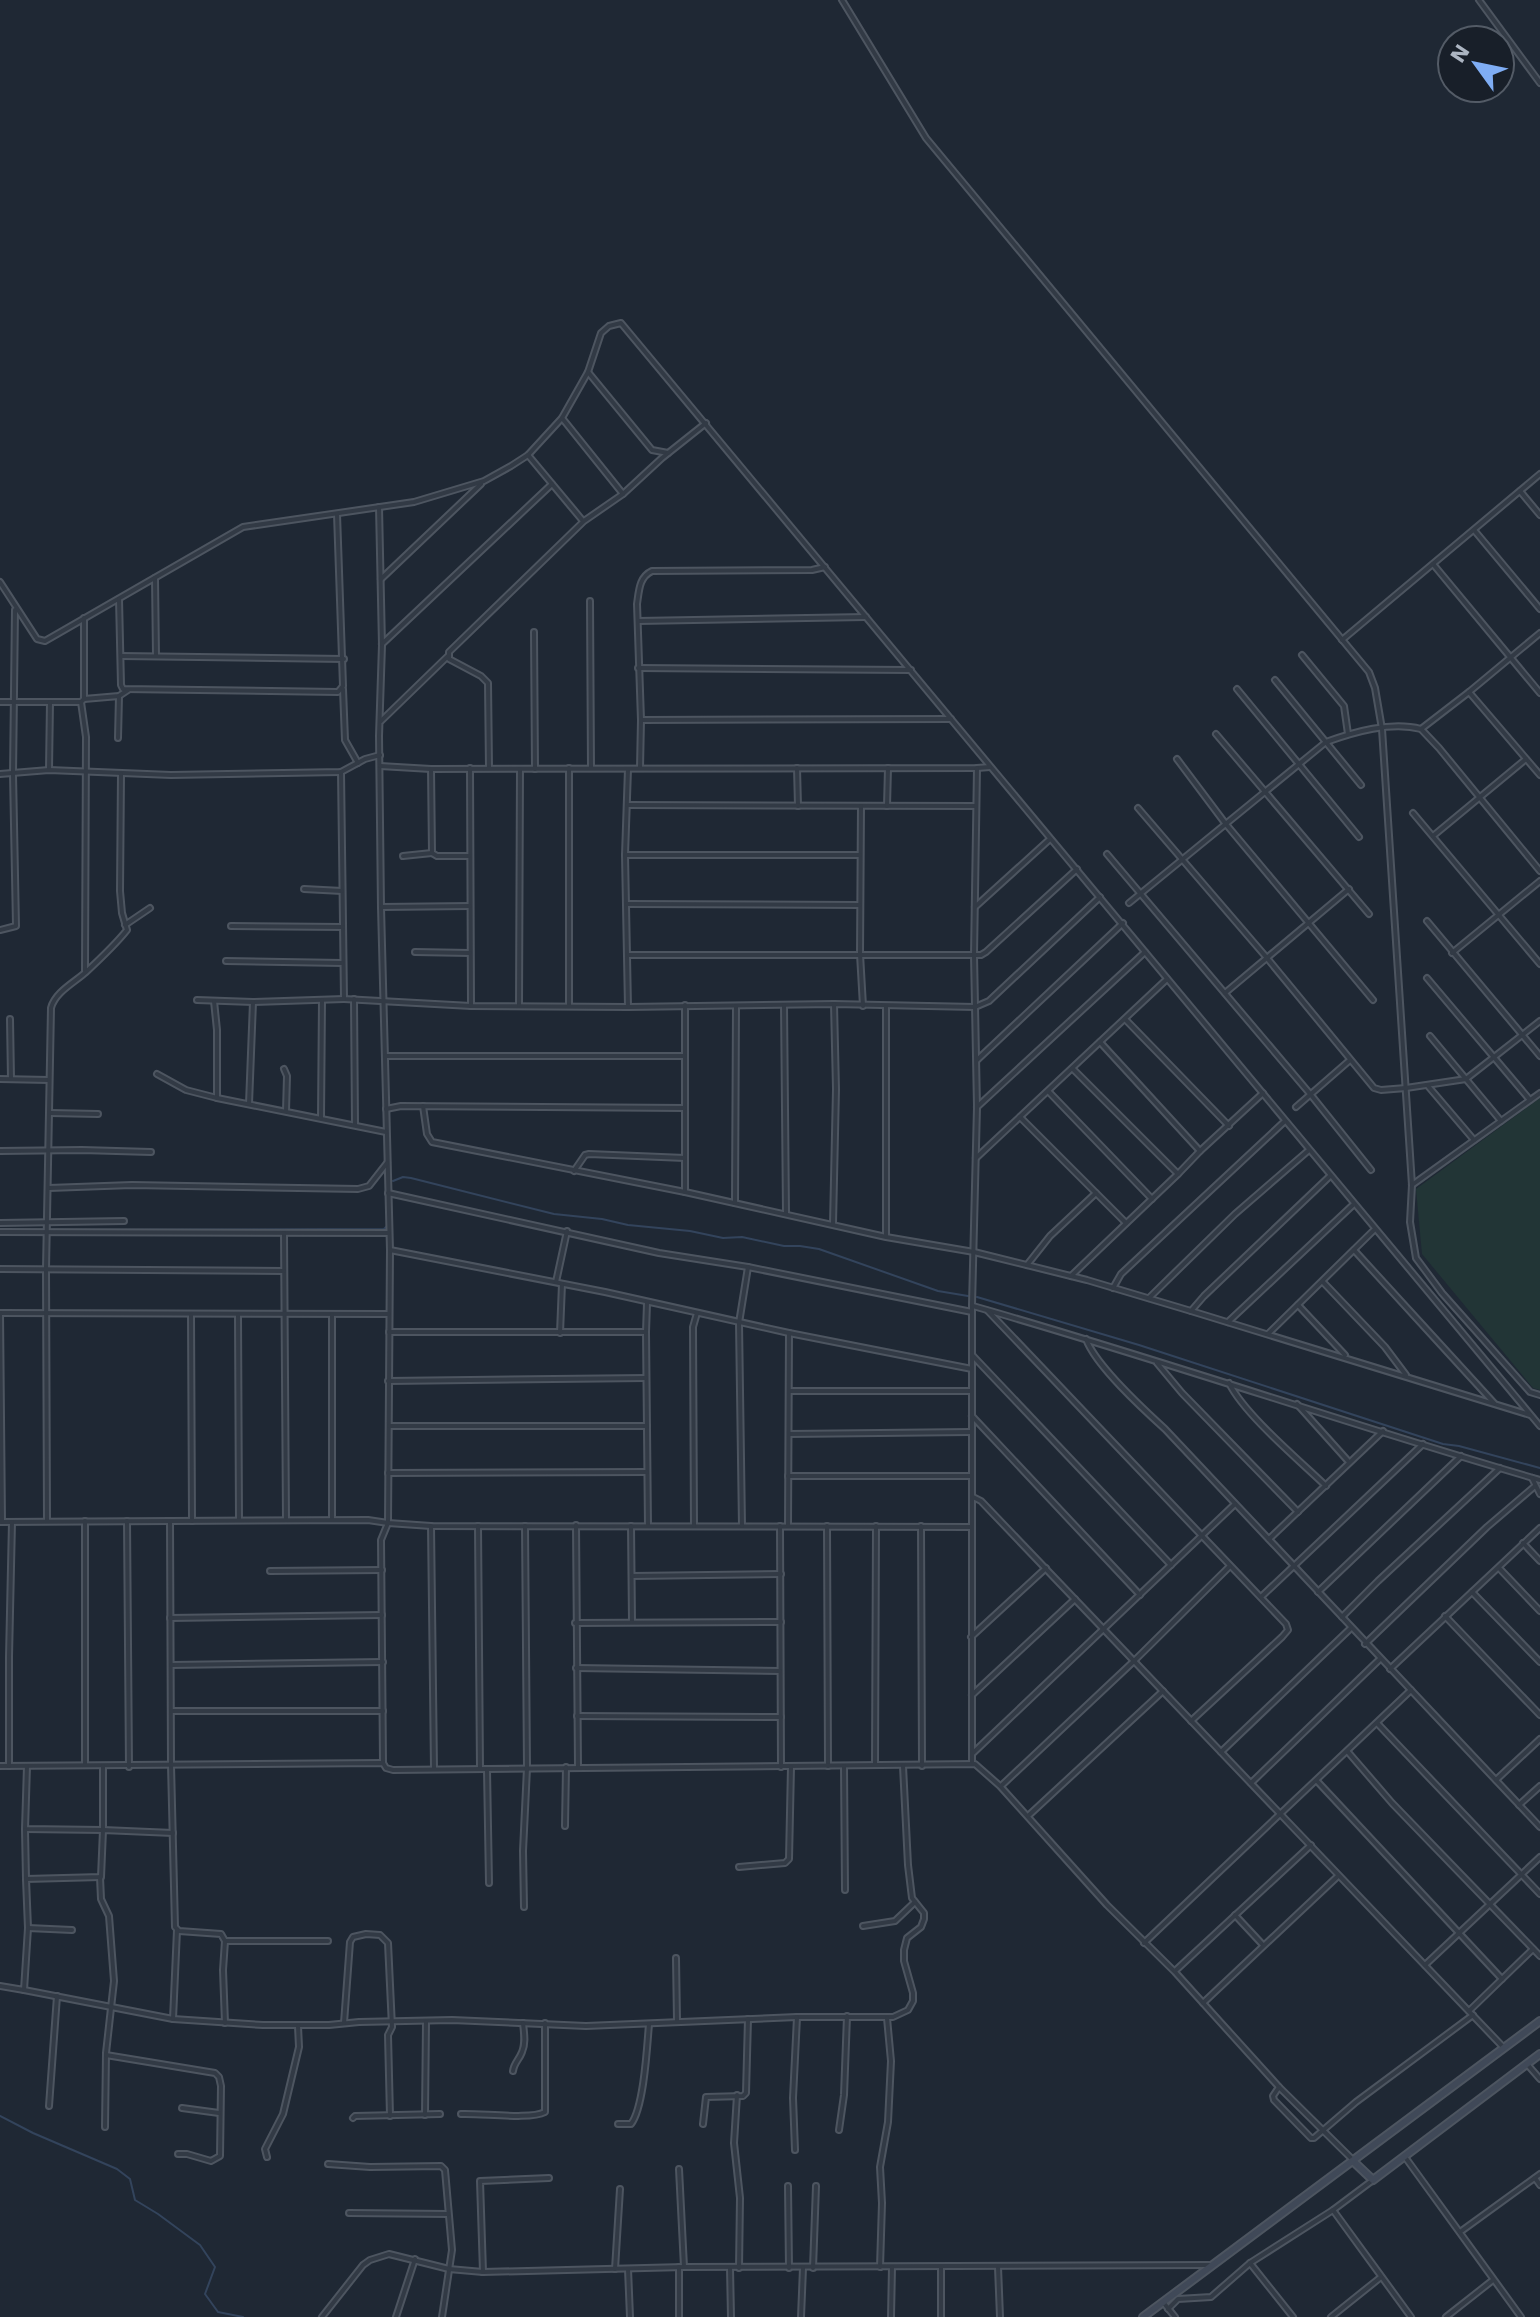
<svg xmlns="http://www.w3.org/2000/svg" width="1540" height="2317" font-family="'Work Sans',sans-serif">
  <style>
    .green { fill: #223536 }
    .lines { fill: none; stroke-linecap: round; stroke-linejoin: round }
    .stream { stroke: #33445c; stroke-width: 2 }
    .minor-casing { stroke: #4d5560; stroke-width: 8 }
    .secondary-casing { stroke: #4d5560; stroke-width: 10 }
    .minor { stroke: #323a45; stroke-width: 4 }
    .secondary { stroke: #404958; stroke-width: 6 }
  </style>
  <rect width="100%" height="100%" fill="#1f2834"/>
  <polygon class="green" points="1540,1098 1540,1390 1533,1388 1422,1254 1416,1189"/>
  <g class="lines">
    <g class="stream">
      <polyline points="393,1181 403,1177 411,1178 554,1214 602,1219 628,1225 690,1231 723,1238 742,1237 784,1246 800,1246 819,1249 938,1291 968,1296"/>
      <polyline points="52,1230 384,1229 387,1226 387,1205"/>
      <polyline points="977,1297 1139,1345 1443,1444 1459,1446 1540,1468"/>
      <polyline points="0,2116 33,2133 117,2169 130,2179 135,2200 158,2214 200,2245 215,2267 205,2294 218,2312 243,2317"/>
    </g>
    <g class="minor-casing">
      <g id="minor">
        <polyline points="842,0 926,138 1369,672 1375,688 1382,729 1412,1185 1410,1222 1416,1258 1442,1293 1530,1392 1540,1395"/>
        <polyline points="1479,0 1540,83"/>
        <polyline points="588,372 652,450 668,453"/>
        <polyline points="562,418 623,494"/>
        <polyline points="528,455 583,521"/>
        <polyline points="1520,491 1540,515"/>
        <polyline points="379,507 382,645 379,736 381,907 390,1250 388,1523 381,1540 383,1762"/>
        <polyline points="1474,530 1540,609"/>
        <polyline points="1433,564 1540,693"/>
        <polyline points="155,578 156,656"/>
        <polyline points="381,579 481,484"/>
        <polyline points="0,582 37,639 45,641 243,527 414,502 484,481 511,466 528,455 562,418 588,372 601,333 609,326 621,323 1540,1426"/>
        <polyline points="119,599 121,685 123,689 338,692 343,686 337,514"/>
        <polyline points="590,601 591,768"/>
        <polyline points="638,621 866,617"/>
        <polyline points="534,632 535,769"/>
        <polyline points="1342,640 1540,474"/>
        <polyline points="382,644 552,484"/>
        <polyline points="1302,655 1344,706 1348,734"/>
        <polyline points="121,656 344,659"/>
        <polyline points="638,668 911,670"/>
        <polyline points="1275,680 1361,785"/>
        <polyline points="343,689 345,740 358,763"/>
        <polyline points="1237,689 1359,837"/>
        <polyline points="1469,692 1540,633"/>
        <polyline points="84,699 84,618"/>
        <polyline points="0,702 81,702 84,699 119,696 128,690"/>
        <polyline points="81,702 86,737 85,971"/>
        <polyline points="642,720 951,719"/>
        <polyline points="381,721 448,656"/>
        <polyline points="1421,729 1469,692 1540,775"/>
        <polyline points="1216,734 1369,914"/>
        <polyline points="118,738 119,696"/>
        <polyline points="1177,759 1225,823 1373,1000"/>
        <polyline points="380,766 431,769"/>
        <polyline points="470,768 471,1006"/>
        <polyline points="489,768 488,683 481,676 449,659 449,652 584,521 623,494 662,458 706,423"/>
        <polyline points="569,768 569,1006"/>
        <path d="M640,768L641,720L637,604C639,591 639,577 652,571L812,570L825,567"/>
        <polyline points="797,768 798,806"/>
        <polyline points="628,769 625,855 628,1007"/>
        <polyline points="49,770 50,702"/>
        <polyline points="341,772 344,999 471,1006 628,1007 834,1004 975,1007 989,1001 1100,897"/>
        <polyline points="0,774 49,770 171,775 341,772 365,759 380,755"/>
        <polyline points="627,805 975,806"/>
        <polyline points="861,806 860,954 863,1006"/>
        <polyline points="887,806 888,768"/>
        <polyline points="1138,808 1267,958 1374,1088 1381,1090 1406,1088 1466,1079 1540,1021"/>
        <polyline points="1413,813 1540,964"/>
        <polyline points="1433,836 1526,759"/>
        <polyline points="1107,854 1311,1095 1371,1170"/>
        <polyline points="625,855 860,855"/>
        <polyline points="403,856 432,853"/>
        <polyline points="469,856 437,856 432,853 431,769 977,768 990,767"/>
        <polyline points="304,889 342,891"/>
        <path d="M1129,903L1326,742C1354,732 1391,721 1421,729L1439,748L1540,871"/>
        <polyline points="627,904 860,905"/>
        <polyline points="381,907 470,906"/>
        <polyline points="975,907 1050,839"/>
        <polyline points="1427,921 1540,1056"/>
        <polyline points="125,925 150,908"/>
        <polyline points="231,926 343,927"/>
        <polyline points="0,930 16,926 13,774 15,610"/>
        <polyline points="415,952 470,953"/>
        <polyline points="1452,953 1540,881"/>
        <polyline points="628,955 981,955 986,952 1077,869"/>
        <polyline points="226,961 342,963"/>
        <polyline points="1427,978 1530,1100"/>
        <polyline points="1225,993 1349,889"/>
        <polyline points="354,999 355,1125"/>
        <polyline points="197,1000 253,1002 344,999"/>
        <polyline points="214,1001 217,1030 217,1098"/>
        <polyline points="519,1005 520,769"/>
        <polyline points="685,1005 685,1192"/>
        <polyline points="784,1005 786,1213"/>
        <polyline points="10,1019 11,1079"/>
        <polyline points="1125,1019 1229,1126"/>
        <polyline points="1430,1036 1501,1121"/>
        <polyline points="1100,1042 1200,1151"/>
        <polyline points="385,1056 685,1056"/>
        <polyline points="977,1060 1123,923"/>
        <polyline points="284,1069 287,1076 286,1111"/>
        <polyline points="1073,1069 1178,1174"/>
        <polyline points="157,1074 186,1090 217,1098 386,1132"/>
        <polyline points="0,1079 49,1080"/>
        <polyline points="1428,1086 1474,1140"/>
        <polyline points="1049,1092 1152,1199"/>
        <polyline points="249,1104 253,1002"/>
        <polyline points="423,1106 427,1134 432,1142 685,1192 886,1237 974,1252 1087,1280 1191,1311"/>
        <polyline points="977,1107 1145,952"/>
        <polyline points="1296,1107 1350,1060"/>
        <polyline points="386,1109 401,1106 685,1108"/>
        <polyline points="50,1113 98,1114"/>
        <polyline points="1020,1117 1126,1223"/>
        <polyline points="321,1118 322,1000"/>
        <polyline points="0,1151 82,1150 151,1152"/>
        <polyline points="976,1158 1167,979"/>
        <polyline points="574,1171 585,1155 589,1154 685,1158"/>
        <polyline points="1330,1176 1204,1296 1191,1311 1530,1415"/>
        <polyline points="1412,1185 1540,1093"/>
        <polyline points="49,1188 132,1185 358,1189 369,1186 387,1163"/>
        <polyline points="388,1193 659,1253 748,1267 972,1312"/>
        <polyline points="735,1203 736,1006"/>
        <polyline points="0,1223 124,1221"/>
        <polyline points="833,1224 836,1089 834,1004"/>
        <polyline points="0,1232 389,1233"/>
        <polyline points="284,1233 286,1520"/>
        <polyline points="886,1236 886,1007"/>
        <polyline points="390,1250 605,1292 789,1333 972,1369"/>
        <polyline points="1354,1250 1494,1403"/>
        <polyline points="1027,1265 1050,1236 1096,1193"/>
        <polyline points="0,1269 284,1271"/>
        <polyline points="1071,1276 1178,1174 1200,1151 1263,1093"/>
        <polyline points="556,1282 567,1231"/>
        <polyline points="1323,1282 1385,1347 1406,1375"/>
        <polyline points="1113,1288 1121,1274 1285,1121"/>
        <polyline points="1149,1298 1235,1214 1309,1150"/>
        <polyline points="647,1303 646,1332 648,1526"/>
        <polyline points="1298,1305 1345,1355"/>
        <path d="M973,1306C1163,1360 1350,1425 1540,1480"/>
        <polyline points="988,1311 1286,1624 1288,1630 1282,1637 1191,1721"/>
        <polyline points="0,1313 389,1314"/>
        <polyline points="0,1313 2,1522"/>
        <polyline points="191,1315 192,1521"/>
        <polyline points="238,1315 239,1520"/>
        <polyline points="1228,1322 1354,1204"/>
        <polyline points="389,1332 646,1332"/>
        <polyline points="560,1333 562,1284"/>
        <polyline points="1268,1334 1374,1230"/>
        <path d="M1086,1339C1096,1366 1143,1409 1165,1429L1540,1827"/>
        <polyline points="973,1356 1171,1565"/>
        <polyline points="1157,1363 1182,1393 1298,1512"/>
        <polyline points="388,1381 646,1378"/>
        <path d="M1229,1383C1245,1415 1299,1460 1326,1486"/>
        <polyline points="790,1391 972,1391"/>
        <polyline points="1297,1404 1349,1462"/>
        <polyline points="972,1416 1140,1595"/>
        <polyline points="389,1426 647,1426"/>
        <polyline points="789,1434 970,1432"/>
        <polyline points="388,1473 647,1472"/>
        <polyline points="788,1476 972,1476"/>
        <polyline points="1532,1478 1540,1494"/>
        <polyline points="973,1497 981,1501 1504,2048"/>
        <polyline points="332,1520 332,1315"/>
        <path d="M47,1521L46,1269L51,1008C55,992 75,982 86,972C100,959 115,945 127,930L122,913L120,891L121,774"/>
        <polyline points="127,1521 129,1767"/>
        <polyline points="170,1521 171,1765 175,1927 179,1931 221,1934 225,1941 328,1941"/>
        <polyline points="0,1522 368,1520 388,1523 431,1526 971,1527"/>
        <polyline points="576,1525 578,1767"/>
        <polyline points="431,1526 434,1769"/>
        <polyline points="478,1526 480,1769"/>
        <polyline points="631,1526 632,1622"/>
        <polyline points="694,1526 693,1327 697,1313"/>
        <polyline points="742,1526 739,1323 748,1267"/>
        <polyline points="780,1526 781,1767"/>
        <polyline points="788,1526 789,1333"/>
        <polyline points="827,1526 828,1766"/>
        <polyline points="921,1526 922,1766"/>
        <polyline points="1269,1539 1383,1431"/>
        <polyline points="1523,1543 1540,1561"/>
        <polyline points="1499,1568 1540,1611"/>
        <polyline points="270,1571 382,1570"/>
        <polyline points="632,1576 781,1574"/>
        <polyline points="1318,1592 1461,1456"/>
        <polyline points="1472,1592 1540,1662"/>
        <polyline points="1261,1597 1423,1444"/>
        <polyline points="1445,1616 1540,1715"/>
        <polyline points="1342,1617 1378,1581 1500,1468"/>
        <polyline points="170,1618 382,1615"/>
        <polyline points="575,1623 781,1622"/>
        <polyline points="971,1637 1046,1568"/>
        <polyline points="1365,1644 1487,1527 1535,1486"/>
        <polyline points="171,1665 383,1662"/>
        <polyline points="576,1668 780,1671"/>
        <polyline points="1390,1669 1540,1528"/>
        <polyline points="972,1695 1075,1599"/>
        <polyline points="171,1711 383,1711"/>
        <polyline points="577,1716 781,1717"/>
        <polyline points="1377,1723 1540,1894"/>
        <polyline points="1221,1752 1351,1628"/>
        <polyline points="1348,1752 1392,1803 1540,1956"/>
        <polyline points="973,1753 1235,1504"/>
        <polyline points="972,1763 972,1305 977,1107 974,955 977,768"/>
        <polyline points="85,1765 85,1521"/>
        <polyline points="875,1765 876,1526"/>
        <polyline points="0,1766 383,1763 386,1768 393,1770 975,1764 1000,1786 1107,1905 1175,1972 1279,2087 1353,2160"/>
        <polyline points="9,1766 9,1657 12,1522"/>
        <polyline points="27,1766 25,1829 103,1830 103,1766"/>
        <polyline points="844,1766 845,1890"/>
        <polyline points="487,1770 489,1883"/>
        <polyline points="1496,1780 1540,1739"/>
        <polyline points="1317,1781 1502,1979"/>
        <polyline points="1251,1783 1380,1659"/>
        <polyline points="1001,1786 1134,1661 1230,1566"/>
        <polyline points="1519,1805 1540,1786"/>
        <polyline points="1028,1816 1163,1691"/>
        <polyline points="565,1826 566,1767"/>
        <polyline points="25,1830 26,1879"/>
        <polyline points="739,1867 785,1863 789,1859 791,1767"/>
        <polyline points="100,1877 101,1899 109,1916 114,1981 106,2053 105,2127"/>
        <polyline points="524,1907 523,1851 527,1768 525,1526"/>
        <polyline points="1235,1915 1263,1945"/>
        <polyline points="863,1926 895,1921 915,1902"/>
        <polyline points="28,1928 72,1930"/>
        <polyline points="1144,1943 1411,1690"/>
        <polyline points="676,1958 677,2021"/>
        <polyline points="1425,1965 1540,1857"/>
        <polyline points="1175,1971 1311,1845"/>
        <polyline points="0,1986 24,1990 28,1928 26,1879 101,1877 103,1830 173,1833"/>
        <polyline points="24,1990 173,2019 263,2025 329,2025 359,2022 452,2020 586,2026 797,2017 893,2017 908,2010 913,2001 913,1993 904,1961 904,1950 907,1938 921,1927 924,1919 924,1913 912,1898 908,1865 903,1766"/>
        <polyline points="1203,2003 1338,1876"/>
        <polyline points="1469,2011 1533,1949"/>
        <polyline points="173,2019 177,1930"/>
        <polyline points="225,2023 223,1970 225,1941"/>
        <polyline points="344,2023 350,1942 353,1937 366,1934 380,1935 388,1943 392,2027 388,2035 390,2116"/>
        <polyline points="106,2055 215,2073 219,2077 221,2086 220,2156 211,2161 187,2154 178,2154"/>
        <polyline points="1527,2064 1540,2079"/>
        <path d="M513,2071C514,2063 519,2060 522,2052C526,2043 524,2033 523,2023"/>
        <polyline points="1279,2087 1273,2096 1274,2100 1311,2138 1314,2138 1356,2102 1473,2015"/>
        <polyline points="737,2095 734,2143 740,2198 739,2268"/>
        <polyline points="49,2106 57,1996"/>
        <polyline points="182,2108 219,2113"/>
        <path d="M461,2114C482,2113 530,2120 545,2112V2023"/>
        <polyline points="425,2115 426,2022"/>
        <polyline points="353,2118 355,2116 440,2114"/>
        <path d="M618,2124H631C644,2107 647,2047 649,2024"/>
        <polyline points="703,2124 706,2097 743,2096 746,2093 748,2019"/>
        <polyline points="839,2130 844,2095 847,2016"/>
        <polyline points="795,2150 793,2098 797,2017"/>
        <polyline points="267,2157 265,2149 283,2114 299,2047 298,2026"/>
        <polyline points="1405,2157 1521,2317"/>
        <polyline points="328,2164 370,2167 441,2166 445,2170 452,2250 442,2317"/>
        <polyline points="679,2169 684,2267"/>
        <polyline points="1535,2178 1540,2185"/>
        <polyline points="788,2186 789,2268"/>
        <polyline points="1333,2210 1411,2317"/>
        <polyline points="349,2213 448,2214"/>
        <polyline points="1460,2232 1540,2174"/>
        <polyline points="1250,2263 1293,2317"/>
        <polyline points="679,2267 679,2317"/>
        <polyline points="880,2267 882,2203 880,2167 888,2122 891,2061 887,2018"/>
        <polyline points="941,2267 941,2317"/>
        <polyline points="998,2267 1000,2317"/>
        <polyline points="730,2268 731,2317"/>
        <polyline points="813,2268 816,2186"/>
        <polyline points="615,2269 620,2189"/>
        <polyline points="628,2269 630,2317"/>
        <polyline points="483,2272 480,2181 549,2178"/>
        <polyline points="1163,2302 1175,2317"/>
        <polyline points="1168,2309 1178,2299 1211,2297 1250,2263 1333,2210 1373,2180"/>
        <polyline points="322,2317 363,2265 370,2260 389,2254 449,2269 483,2272 684,2267 1209,2265"/>
        <polyline points="396,2317 415,2259"/>
        <polyline points="801,2317 803,2268"/>
        <polyline points="891,2317 892,2267"/>
        <polyline points="1331,2317 1381,2277"/>
        <polyline points="1446,2317 1493,2280"/>
      </g>
    </g>
    <g class="secondary-casing">
      <g id="secondary">
        <polyline points="1353,2161 1373,2180 1540,2054"/>
        <polyline points="1143,2317 1540,2021"/>
      </g>
    </g>
    <use href="#minor" class="minor"/>
    <use href="#secondary" class="secondary"/>
  </g>
  <g transform="translate(1476 64) rotate(303)"><circle r="38" fill="#181f29" stroke="#535b66" stroke-width="2"/>
  <path d="M0-6L14 30L0 20L-14 30Z" fill="#7fadf4"/>
  <text y="-12" font-size="22" font-weight="bold" text-anchor="middle" fill="#acb5c2">N</text>
  </g>
</svg>
